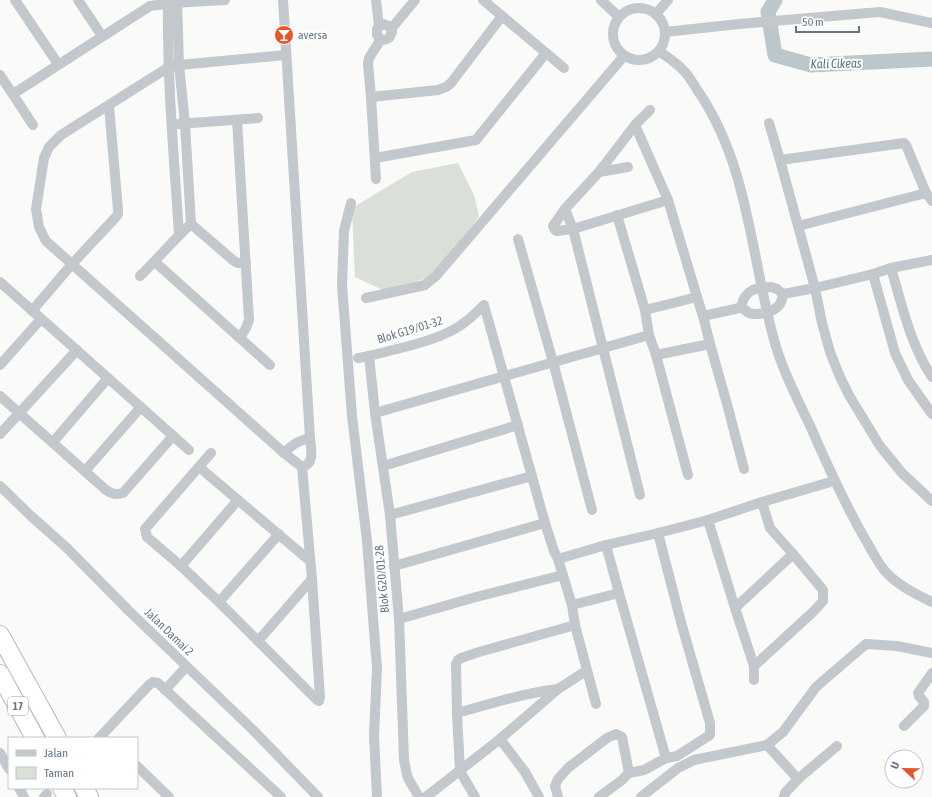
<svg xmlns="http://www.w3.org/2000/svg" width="932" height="797" font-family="'Asap Condensed',sans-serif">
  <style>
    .green { fill: #dadfd7 }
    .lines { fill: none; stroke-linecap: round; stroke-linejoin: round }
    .river { stroke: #bbc7cb; stroke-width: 15 }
    .highway-casing { stroke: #b4b9bd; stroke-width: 20 }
    .street { stroke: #c3c8cc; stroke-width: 10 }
    .highway { stroke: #fff; stroke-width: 18 }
    .labels { text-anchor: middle; stroke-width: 4; stroke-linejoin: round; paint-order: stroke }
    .shield { fill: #fff; stroke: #939fa8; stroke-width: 1 }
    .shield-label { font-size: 11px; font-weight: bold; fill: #657683 }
    .poi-label { font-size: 12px; fill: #657683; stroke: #fff; text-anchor: start }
    .street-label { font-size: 12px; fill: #657683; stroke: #fff }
    .water-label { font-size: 13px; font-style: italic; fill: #60757c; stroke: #fff }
  </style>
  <rect width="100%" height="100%" fill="#fafaf8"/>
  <polygon class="green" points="458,163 474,195 479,216 437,275 385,291 355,277 352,208 412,172"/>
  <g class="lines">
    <polyline class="river" points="775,0 768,12 775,55 811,65 932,59"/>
    <g class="highway-casing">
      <g id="highway">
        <polyline points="0,635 57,738"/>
        <polyline points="0,674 35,738"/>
        <polyline points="62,788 67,797"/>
        <polyline points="84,788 89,797"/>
      </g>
    </g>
    <g class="street">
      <polyline points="15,0 58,64"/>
      <polyline points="78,0 102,36"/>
      <polyline points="177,0 179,65 185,124 191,224"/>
      <path d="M283,0L310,438C311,449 315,464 302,467L284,453L46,241L39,227L36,209L44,158L49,147L61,135L169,67L179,65L286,55"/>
      <path d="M376,0L379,26L377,29V35C380,40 384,41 389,38L392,32C390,25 385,23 379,26"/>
      <polyline points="483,0 564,68"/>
      <polyline points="601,0 619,17"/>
      <path d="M168,3C167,80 174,157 179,234"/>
      <circle cx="639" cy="34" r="26"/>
      <polyline points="656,14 668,0"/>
      <polyline points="391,29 415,0"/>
      <polyline points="665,32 739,24 880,12 932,23"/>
      <path d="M659,51C667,57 677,63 684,71C690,77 695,87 700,94C748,166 751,255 773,336C781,368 798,400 812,430C829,469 846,507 868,544C873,553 878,563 885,571C897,585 916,594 932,602"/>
      <polyline points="0,75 33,125"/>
      <polyline points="13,94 150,6 173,3 225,0"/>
      <polyline points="371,97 438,90 446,87 451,83 502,16"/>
      <polyline points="650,110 635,125 599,172 565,209 553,226 555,230 557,231 573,229 668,200"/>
      <polyline points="237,120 249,320 246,328 240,338"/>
      <polyline points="769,123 780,160 815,288 822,323 830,352 840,377 850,397 880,446 902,473 932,501"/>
      <polyline points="178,124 258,118"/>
      <polyline points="635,125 668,200 697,297 703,316 710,344 727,404 744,469"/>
      <polyline points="375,158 476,140 546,53"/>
      <polyline points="780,160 904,143 906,145 926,193 932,201"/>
      <polyline points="599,172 628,167"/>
      <polyline points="376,179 371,97 368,64 369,58 381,39"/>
      <polyline points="351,203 344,231 342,285 352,416 367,541 377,668 374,736 377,797"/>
      <polyline points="565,209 573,229 640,495"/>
      <polyline points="617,215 645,310 649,335 656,355 688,475"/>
      <polyline points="798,226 926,193"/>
      <polyline points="518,239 553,362 592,510"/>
      <polyline points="155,262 270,365"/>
      <path d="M891,268C902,305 910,344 932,377"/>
      <polyline points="873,274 895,353 908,380 932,414"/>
      <path d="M140,276C158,259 173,240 191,224L234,261L238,263H246"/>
      <polyline points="0,282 189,450"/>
      <path d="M771,287L777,289L783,294C782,298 782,301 780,304C775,312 758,316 749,313C746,311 744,309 741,307C745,289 755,288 771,287Z"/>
      <polyline points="783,294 815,288 873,274 891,268 932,260"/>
      <polyline points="366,298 425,285 436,276 624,56"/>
      <polyline points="645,310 697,297"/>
      <polyline points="32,311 72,264 115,218 118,214 118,210 109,106"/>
      <polyline points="703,316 735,309 741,307"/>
      <polyline points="656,355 710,344"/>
      <polyline points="369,356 375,413 390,515 399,619 404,760 407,775 409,780 419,797"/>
      <path d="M358,358C371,356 384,352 397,349C417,344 444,337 461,325C470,319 477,312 484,305L545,523L554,551L558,559L572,605L575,625L596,704"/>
      <polyline points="0,365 41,319"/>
      <path d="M0,396L106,490C112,494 116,495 123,493L173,436"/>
      <polyline points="375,413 649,335"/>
      <polyline points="0,434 77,350"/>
      <polyline points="53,442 108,378"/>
      <polyline points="211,453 145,529 147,537 181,566 238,500"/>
      <path d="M284,453C293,444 298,441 310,438"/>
      <polyline points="383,466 518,425"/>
      <polyline points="199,467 310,561"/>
      <polyline points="85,471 141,407"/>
      <polyline points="0,486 31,516 67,548 128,610 253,730 318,797"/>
      <polyline points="390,515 532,476"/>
      <polyline points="708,520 735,608 754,666 754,680"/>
      <polyline points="606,545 619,593 666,758"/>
      <polyline points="558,559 606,545 658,533 708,520 762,502 834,481"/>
      <polyline points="181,566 219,602 317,700 319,701 320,697 312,579 302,467"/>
      <polyline points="394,566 545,523"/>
      <polyline points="219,602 279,534"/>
      <polyline points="572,605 619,593"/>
      <polyline points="735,608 793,554"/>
      <polyline points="399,619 476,597 563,575"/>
      <polyline points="258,641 312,579"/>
      <polyline points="754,666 814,611 823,601 823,590 793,554 770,528 762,502"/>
      <polyline points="165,690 186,667"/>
      <path d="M457,713C490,704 524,693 558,689"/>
      <polyline points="904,726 924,706 924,702 919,696 918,693 932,673"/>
      <polyline points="99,738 149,685 153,682 158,683 281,797"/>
      <polyline points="500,739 525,772 539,797"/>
      <polyline points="767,745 798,779 785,793 784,797"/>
      <polyline points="0,753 9,769"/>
      <polyline points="137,766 169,797"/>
      <polyline points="798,779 837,746"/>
      <polyline points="19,788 24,797"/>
      <polyline points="44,797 47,794"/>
      <polyline points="426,797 500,739 558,689 586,671"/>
      <polyline points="475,797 460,771 457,713 456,664 458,660 461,658 479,652 575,625"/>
      <polyline points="558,797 555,786 558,779 568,768 607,738 616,734 622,737 629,773"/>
      <polyline points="599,797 622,780 629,773 644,770 666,758 677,756 710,735 710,723 682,626 658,533"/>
      <polyline points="641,797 678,768 694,760 767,745 783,732 816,687 866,644 897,646 932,653"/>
    </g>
    <use href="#highway" class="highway"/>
  </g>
  <defs>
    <g id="bar-disc" transform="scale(1)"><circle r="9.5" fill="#e4572e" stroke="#fff"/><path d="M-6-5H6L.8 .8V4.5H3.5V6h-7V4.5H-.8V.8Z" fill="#fff"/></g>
  </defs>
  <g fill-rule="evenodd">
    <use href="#bar-disc" x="284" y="35"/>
  </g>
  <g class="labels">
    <rect class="shield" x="8" y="697" width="20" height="18" rx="3"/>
    <g class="shield-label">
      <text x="18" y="710">17</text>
    </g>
    <g class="poi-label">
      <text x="298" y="39">aversa</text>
    </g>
    <g class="street-label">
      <text transform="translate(410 330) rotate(-17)" y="4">Blok G19/01-32</text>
      <text transform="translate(382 579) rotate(-95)" y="4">Blok G20/01-28</text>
      <text transform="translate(169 632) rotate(44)" y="4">Jalan Damai 2</text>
    </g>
    <g class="water-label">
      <text transform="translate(836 63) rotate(-1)" y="5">Kali Cikeas</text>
    </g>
  </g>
  <rect x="8" y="737" width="130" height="52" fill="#ffffff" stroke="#c1c8cd"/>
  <rect x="16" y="750" width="20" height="6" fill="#c3c8cc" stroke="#c1c8cd"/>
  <text x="44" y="757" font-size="12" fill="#657683">Jalan</text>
  <rect x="16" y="767" width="20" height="12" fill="#dadfd7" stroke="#c1c8cd"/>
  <text x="44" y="777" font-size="12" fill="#657683">Taman</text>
  <g transform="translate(904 769) rotate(292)"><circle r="19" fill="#ffffff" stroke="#c1c8cd"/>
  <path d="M0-3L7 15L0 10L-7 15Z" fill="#e4572e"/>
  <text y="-6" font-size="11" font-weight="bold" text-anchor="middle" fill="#657683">U</text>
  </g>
  <path d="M796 26v6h63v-6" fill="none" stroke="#657683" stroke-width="2"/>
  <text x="802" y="26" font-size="12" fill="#657683" stroke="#ffffff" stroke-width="3" paint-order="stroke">50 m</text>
</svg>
